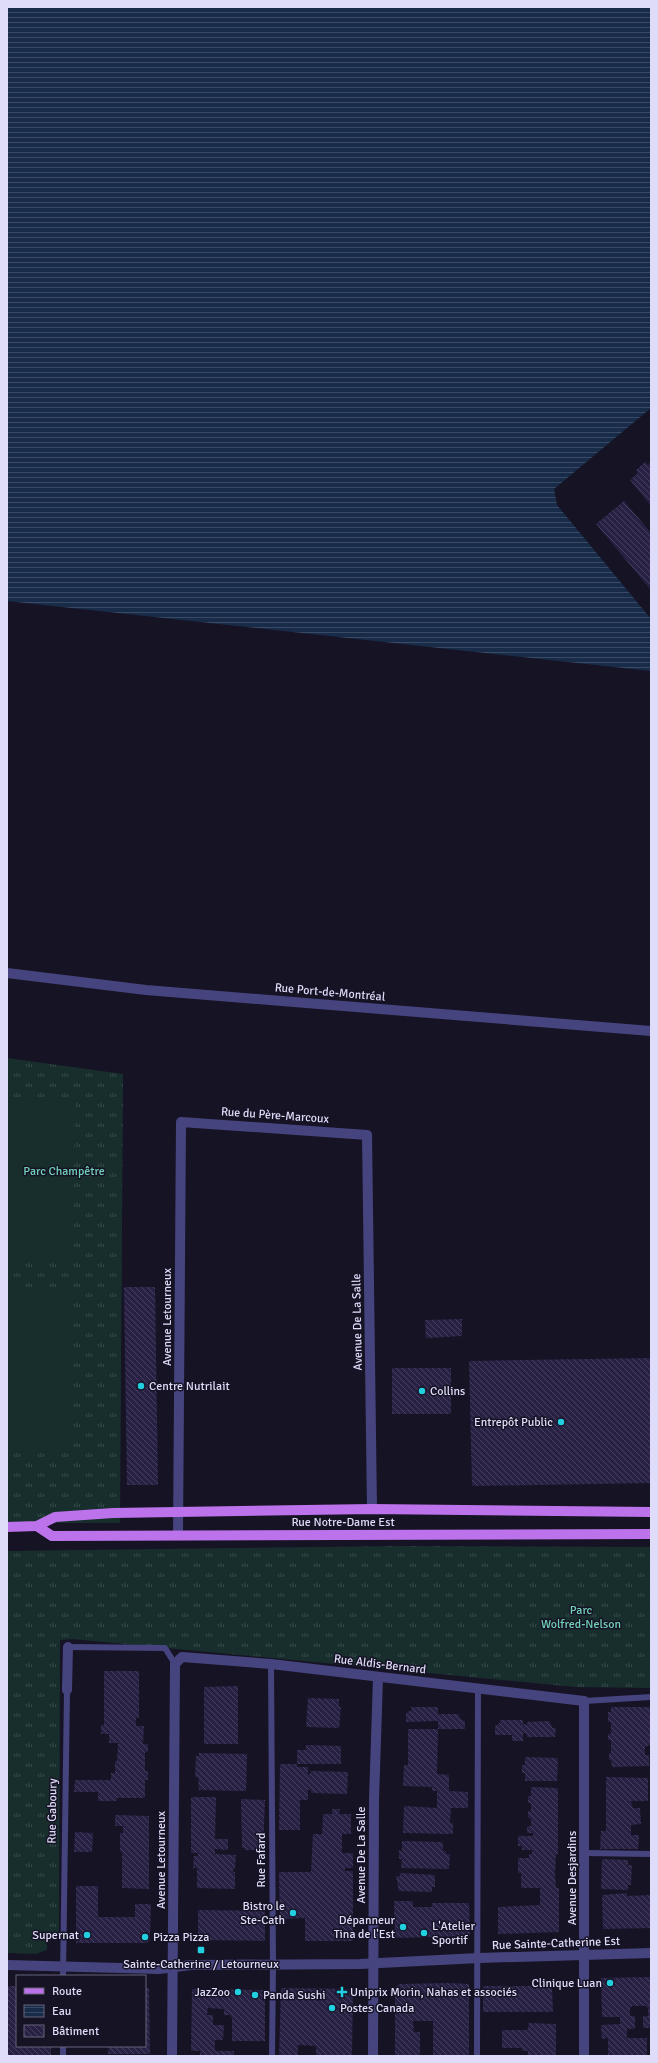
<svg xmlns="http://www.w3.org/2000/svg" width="658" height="2063" font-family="Signika,sans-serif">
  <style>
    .grass { fill: url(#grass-tufts) }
    .pitch { fill: #172e2d }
    .water { fill: url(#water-rules) }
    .building { fill: url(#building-back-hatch) }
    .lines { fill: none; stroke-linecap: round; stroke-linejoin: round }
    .service { stroke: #46447e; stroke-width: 6 }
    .minor { stroke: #46447e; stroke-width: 10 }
    .tertiary { stroke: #46447e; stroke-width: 10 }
    .primary { stroke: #bc72eb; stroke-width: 10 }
    .poi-dot { fill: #22cfe0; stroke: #161325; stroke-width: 1.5 }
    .labels { text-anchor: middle; stroke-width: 3; stroke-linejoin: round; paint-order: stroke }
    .street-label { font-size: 12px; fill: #dfdcfa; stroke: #161325 }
    .park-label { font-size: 12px; fill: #71d1b8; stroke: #161325 }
    .poi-label { font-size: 12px; fill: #dfdcfa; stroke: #161325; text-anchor: start }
  </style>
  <defs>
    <pattern id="grass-tufts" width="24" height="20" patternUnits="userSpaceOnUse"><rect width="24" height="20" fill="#172e2d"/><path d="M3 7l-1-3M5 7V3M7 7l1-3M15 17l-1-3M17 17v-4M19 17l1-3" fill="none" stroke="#384c4c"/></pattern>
    <pattern id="water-rules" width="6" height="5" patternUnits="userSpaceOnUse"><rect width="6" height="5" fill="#182c49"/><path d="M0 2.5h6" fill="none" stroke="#394a64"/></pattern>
    <pattern id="building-back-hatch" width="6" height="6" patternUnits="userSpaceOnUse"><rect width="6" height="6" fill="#282144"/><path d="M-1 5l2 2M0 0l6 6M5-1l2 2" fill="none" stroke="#474160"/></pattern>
  </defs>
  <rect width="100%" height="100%" fill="#161325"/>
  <g class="grass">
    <polygon points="7,1058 123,1074 120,1523 7,1523"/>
    <polygon points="401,1546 651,1547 651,1688 575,1687 72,1639 60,1640 59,1937 47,1938 47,1950 36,1954 7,1953 7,1551"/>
  </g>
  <g class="pitch">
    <polygon points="7,1098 75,1099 73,1261 7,1260"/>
    <polygon points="7,1288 72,1289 70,1449 7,1448"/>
  </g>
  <polygon class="water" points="7,7 651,7 651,408 554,489 557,505 651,619 651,671 7,601"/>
  <g class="building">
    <polygon points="645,462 648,465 651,462 651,506 630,480 638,473 636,470"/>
    <polygon points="624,501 651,533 651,590 596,524"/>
    <polygon points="124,1287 155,1287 158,1485 127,1485"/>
    <polygon points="462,1319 462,1336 426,1338 425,1320"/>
    <polygon points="651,1358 651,1483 472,1486 469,1361"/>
    <rect x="392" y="1368" width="59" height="46"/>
    <polygon points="104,1671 139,1671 139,1718 136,1718 136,1726 144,1726 143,1744 148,1744 148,1752 145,1752 145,1771 148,1771 148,1780 145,1780 145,1798 117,1798 117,1801 98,1801 98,1792 74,1792 75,1780 111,1780 111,1773 115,1773 115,1761 117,1761 118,1743 109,1743 109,1734 101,1734 101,1725 104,1725"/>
    <polygon points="238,1686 238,1744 204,1744 204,1687"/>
    <polygon points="308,1698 339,1699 339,1707 341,1707 339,1728 306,1727"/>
    <polygon points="411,1707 438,1707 438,1714 459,1714 459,1717 462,1720 465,1721 465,1729 438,1729 437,1774 449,1775 449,1791 468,1792 468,1808 451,1808 450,1823 453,1823 453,1834 403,1833 404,1806 437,1808 437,1791 432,1791 432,1787 403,1786 404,1765 408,1765 408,1729 438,1729 438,1721 406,1722 406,1713 412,1710"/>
    <polygon points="611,1707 650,1707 650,1745 645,1747 645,1755 649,1755 649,1766 612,1767 611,1760 609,1760 609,1753 611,1753 611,1740 608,1740 608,1734 611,1734 611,1722 608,1722 608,1712 611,1712"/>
    <polygon points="500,1720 523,1720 523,1724 527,1725 527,1722 549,1721 553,1728 556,1728 555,1737 527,1737 527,1734 523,1733 523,1741 512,1741 512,1735 495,1735 495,1726 500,1723"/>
    <polygon points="306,1745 341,1746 341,1764 297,1764 297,1750 306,1750"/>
    <polygon points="199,1753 247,1754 246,1791 199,1790 198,1777 195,1777 196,1756 199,1756"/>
    <polygon points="525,1757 558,1758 557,1781 525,1781 525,1773 522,1773 522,1765 525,1765"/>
    <polygon points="280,1764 297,1764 297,1767 308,1767 308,1774 310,1774 311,1771 348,1772 347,1794 311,1793 311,1790 308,1790 308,1800 300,1800 300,1830 279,1830"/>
    <polygon points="606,1777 648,1778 648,1801 631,1801 633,1808 640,1808 641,1824 631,1825 631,1835 639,1835 638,1849 600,1849 601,1831 606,1831"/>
    <polygon points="531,1787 558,1788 558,1854 556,1854 555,1873 556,1888 559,1888 559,1932 498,1934 498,1907 540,1905 540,1888 521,1888 521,1873 518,1873 518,1858 529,1858 529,1854 532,1854 532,1850 522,1850 522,1846 518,1846 518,1836 533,1836 533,1833 527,1833 527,1826 531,1826 531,1818 528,1818 528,1811 531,1811 531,1803 528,1803 528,1796 531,1796"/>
    <polygon points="191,1797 216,1797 215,1839 228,1839 228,1850 215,1849 215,1854 236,1855 235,1869 233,1869 233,1872 235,1872 235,1889 197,1888 197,1868 193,1868 194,1856 198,1856 198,1853 191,1853"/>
    <polygon points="241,1799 265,1800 263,1850 245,1850 245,1848 242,1848"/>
    <polygon points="332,1809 340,1809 339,1814 351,1814 351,1834 342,1834 342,1853 353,1853 353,1868 345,1868 345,1871 353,1871 353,1941 305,1941 305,1918 280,1919 279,1872 311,1872 313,1834 322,1834 323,1814 332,1814"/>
    <polygon points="115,1815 149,1816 149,1889 122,1888 122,1851 120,1852 120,1833 123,1833 123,1826 115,1826"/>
    <polygon points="75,1832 93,1833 92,1852 74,1852"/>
    <polygon points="402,1841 443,1842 443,1851 446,1851 446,1854 450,1854 449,1869 401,1868 402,1859 399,1859 399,1850 402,1851"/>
    <polygon points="602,1859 628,1860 628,1865 632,1865 631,1885 628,1885 628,1890 601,1889"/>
    <polygon points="400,1873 435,1875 435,1887 432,1887 432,1892 399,1891 396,1876 400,1876"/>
    <polygon points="76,1886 98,1886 98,1917 135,1917 135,1904 151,1904 150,1939 147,1943 76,1943"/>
    <polygon points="627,1893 627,1896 651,1895 651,1928 603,1929 602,1895"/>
    <polygon points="394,1901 413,1901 413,1907 432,1907 432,1903 469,1903 470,1936 395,1938"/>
    <polygon points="198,1910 265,1911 265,1941 198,1940"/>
    <polygon points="651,1977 651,2028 643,2028 643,2016 648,2016 648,2008 645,2006 632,2006 630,2009 630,2016 635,2016 635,2029 627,2029 627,2038 647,2038 647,2056 608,2056 608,2038 602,2039 601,2025 620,2024 620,2017 602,2017 601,1978"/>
    <polygon points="450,1983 469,1984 469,2056 433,2056 433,2021 413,2021 414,2032 420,2032 420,2056 395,2056 395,1988 399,1984"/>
    <polygon points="7,1986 17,1986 17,2046 51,2046 51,2056 7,2056"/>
    <polygon points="483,1986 552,1986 553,2012 483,2012"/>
    <polygon points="145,1988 149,1988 150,2054 108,2054 109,2046 145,2046"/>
    <polygon points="281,1988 353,1989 352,2056 316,2056 316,2046 298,2045 298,2056 279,2056"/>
    <polygon points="192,1989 265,1990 265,2041 232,2041 232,2018 230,2015 224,2015 224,2009 208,2008 207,2015 213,2015 213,2025 224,2025 223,2040 215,2040 215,2051 234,2051 234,2056 200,2056 200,2051 191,2051"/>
    <polygon points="529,2023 556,2024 556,2056 528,2056 528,2051 522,2051 522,2048 502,2048 502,2030 526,2030 528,2029"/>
  </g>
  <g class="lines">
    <g class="service">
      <polyline points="68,1647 165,1648 175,1664"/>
      <polyline points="271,1664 273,1965 272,2056"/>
      <polyline points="584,1701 651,1697"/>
      <polyline points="585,1853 651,1854"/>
      <polyline points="63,1976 67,1690"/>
      <polyline points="63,2056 63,2046"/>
      <polyline points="477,2056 478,1688"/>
    </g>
    <g class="minor">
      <polyline points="7,973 146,990 651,1031"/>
      <polyline points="178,1535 181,1122 367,1135 372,1509"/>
      <polyline points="67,1690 68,1647"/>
      <polyline points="172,2056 175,1664 182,1657 271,1664 584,1701 584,2056"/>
      <polyline points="373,2056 374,1800 378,1678"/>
    </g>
    <polyline class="tertiary" points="7,1965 159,1969 191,1965 360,1964 479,1958 651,1953"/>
    <g class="primary">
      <polyline points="37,1526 52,1536 651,1534"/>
      <polyline points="7,1527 37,1526 55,1517 113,1513 372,1509 651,1512"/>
    </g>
  </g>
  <g class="poi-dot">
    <circle cx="141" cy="1386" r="4"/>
    <circle cx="422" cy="1391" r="4"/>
    <circle cx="561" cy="1422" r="4"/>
    <circle cx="293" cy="1913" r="4"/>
    <circle cx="403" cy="1927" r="4"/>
    <circle cx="424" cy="1933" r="4"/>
    <circle cx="87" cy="1935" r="4"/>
    <circle cx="145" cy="1937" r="4"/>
    <rect x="197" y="1946" width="8" height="8" rx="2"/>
    <circle cx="610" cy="1983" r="4"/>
    <circle cx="238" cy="1992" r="4"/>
    <path d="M340 1986h4v4h4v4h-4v4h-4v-4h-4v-4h4z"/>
    <circle cx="255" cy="1995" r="4"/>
    <circle cx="332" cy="2008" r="4"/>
  </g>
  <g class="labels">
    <g class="street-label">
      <text transform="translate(330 992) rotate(5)" y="4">Rue Port-de-Montréal</text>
      <text transform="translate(275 1115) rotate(4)" y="4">Rue du Père-Marcoux</text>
      <text transform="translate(167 1317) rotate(-90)" y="4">Avenue Letourneux</text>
      <text transform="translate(357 1322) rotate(-91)" y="4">Avenue De La Salle</text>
      <text x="343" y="1526">Rue Notre-Dame Est</text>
      <text transform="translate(380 1664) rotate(7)" y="4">Rue Aldis-Bernard</text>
      <text transform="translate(52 1811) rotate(-89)" y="4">Rue Gaboury</text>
      <text transform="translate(361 1855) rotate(-90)" y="4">Avenue De La Salle</text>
      <text transform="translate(161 1860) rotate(-90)" y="4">Avenue Letourneux</text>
      <text transform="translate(261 1860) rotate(-90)" y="4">Rue Fafard</text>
      <text transform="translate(572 1878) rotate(-90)" y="4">Avenue Desjardins</text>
      <text transform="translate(556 1943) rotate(-2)" y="4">Rue Sainte-Catherine Est</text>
    </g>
    <g class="park-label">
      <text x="64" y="1175">Parc Champêtre</text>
      <text x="581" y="1614">Parc<tspan x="581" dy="14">Wolfred-Nelson</tspan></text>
    </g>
    <g class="poi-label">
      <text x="149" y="1390">Centre Nutrilait</text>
      <text x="430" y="1395">Collins</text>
      <text x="553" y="1426" text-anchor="end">Entrepôt Public</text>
      <text x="285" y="1910" text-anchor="end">Bistro le<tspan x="285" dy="14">Ste-Cath</tspan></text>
      <text x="395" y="1924" text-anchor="end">Dépanneur<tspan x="395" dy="14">Tina de l'Est</tspan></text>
      <text x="432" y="1930">L'Atelier<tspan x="432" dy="14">Sportif</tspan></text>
      <text x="79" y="1939" text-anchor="end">Supernat</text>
      <text x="153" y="1941">Pizza Pizza</text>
      <text x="201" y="1968" text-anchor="middle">Sainte-Catherine / Letourneux</text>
      <text x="602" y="1987" text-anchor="end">Clinique Luan</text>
      <text x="230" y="1996" text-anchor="end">JazZoo</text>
      <text x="350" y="1996">Uniprix Morin, Nahas et associés</text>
      <text x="263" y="1999">Panda Sushi</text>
      <text x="340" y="2012">Postes Canada</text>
    </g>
  </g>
  <rect width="658" height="2063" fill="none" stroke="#dfdcfa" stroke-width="16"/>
  <rect x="16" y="1975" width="130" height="72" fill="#161325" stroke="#66637a"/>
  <rect x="24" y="1988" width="20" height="6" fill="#bc72eb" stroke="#66637a"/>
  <text x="52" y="1995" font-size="12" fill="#dfdcfa">Route</text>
  <rect x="24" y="2005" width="20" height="12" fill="url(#water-rules)" stroke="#66637a"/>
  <text x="52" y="2015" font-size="12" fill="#dfdcfa">Eau</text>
  <rect x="24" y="2025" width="20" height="12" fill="url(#building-back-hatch)" stroke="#66637a"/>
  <text x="52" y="2035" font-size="12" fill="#dfdcfa">Bâtiment</text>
</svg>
